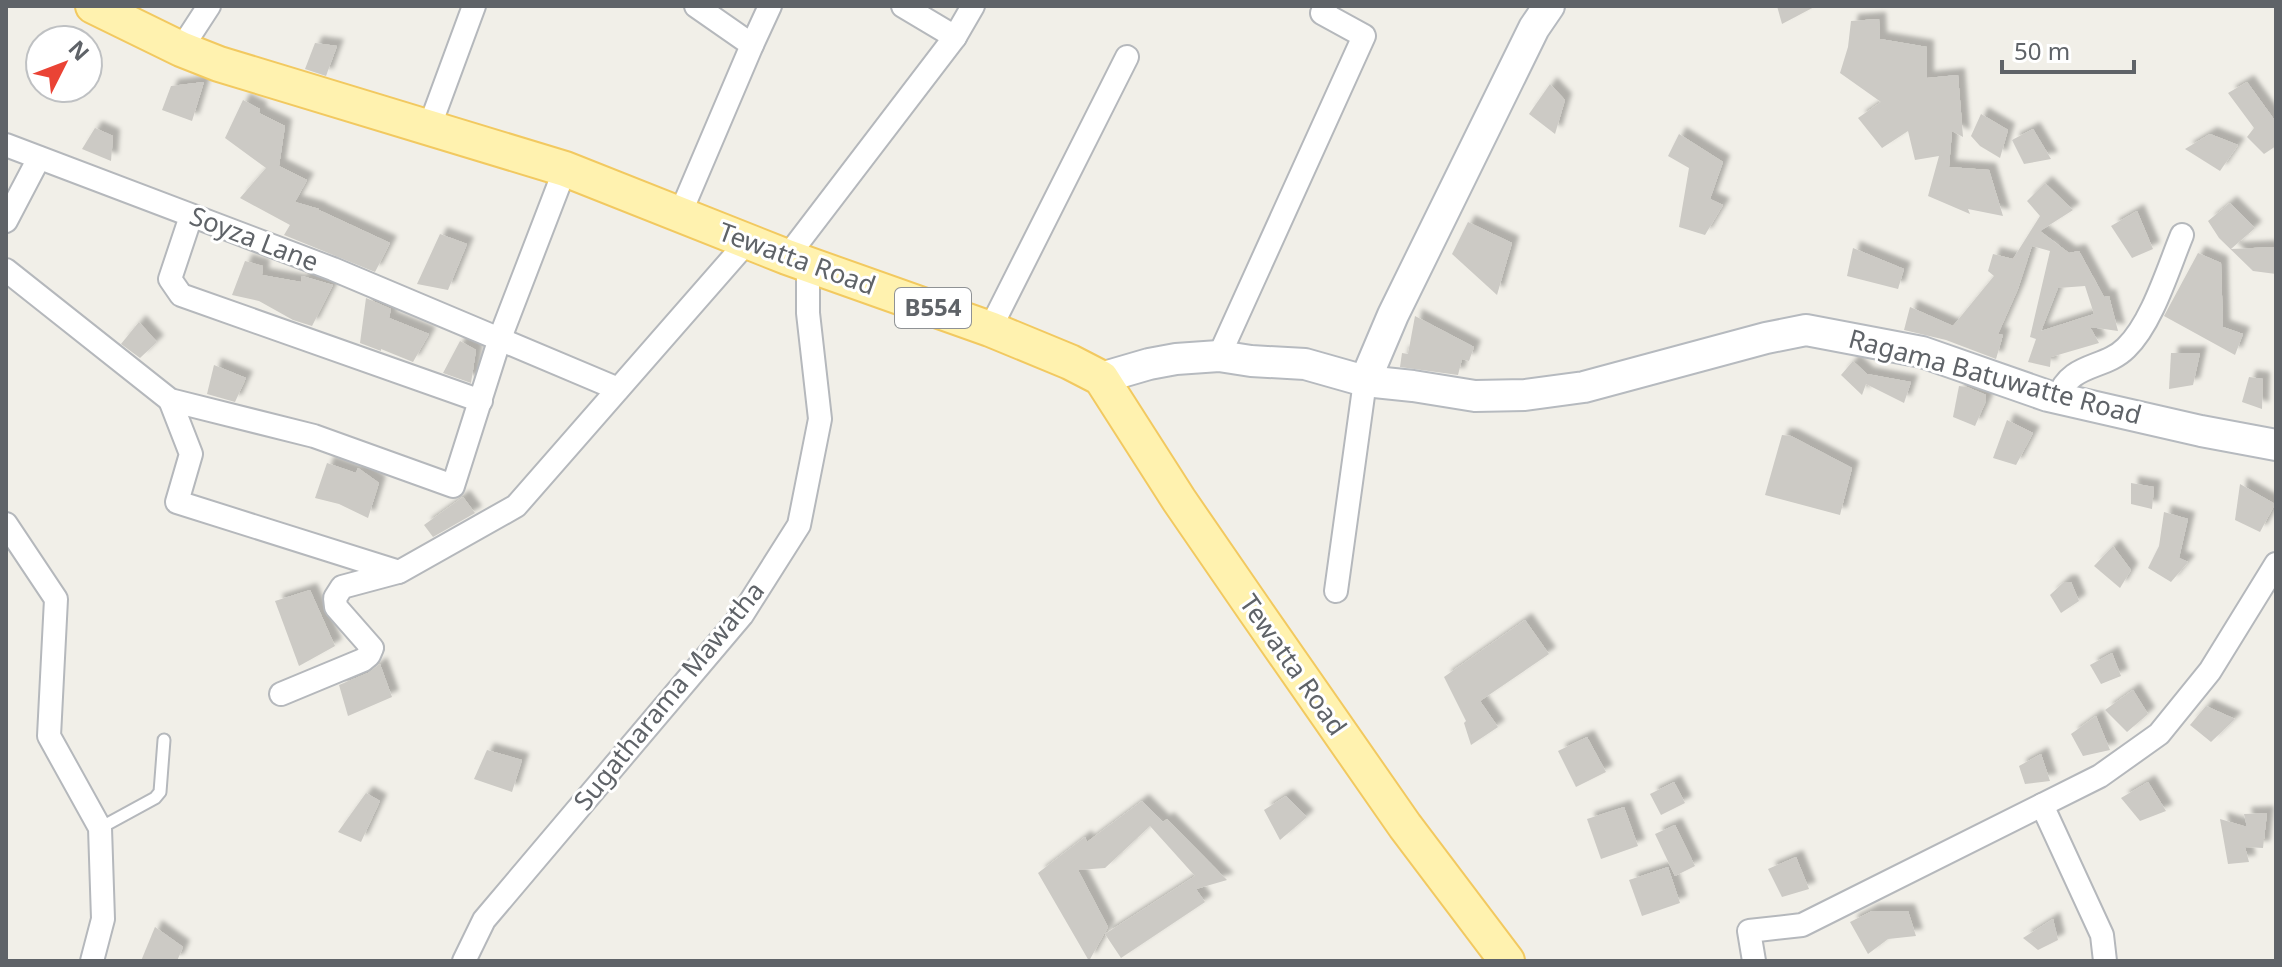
<svg xmlns="http://www.w3.org/2000/svg" width="2282" height="967" font-family="'Noto Sans',sans-serif">
  <style>
    .building { fill: #cccac5; fill-rule: evenodd; filter: url(#shadow) }
    .lines { fill: none; stroke-linecap: round; stroke-linejoin: round }
    .lane-casing { stroke: #b5b8bc; stroke-width: 15 }
    .street-casing { stroke: #b5b8bc; stroke-width: 26 }
    .secondary-casing { stroke: #b6babf; stroke-width: 34 }
    .primary-casing { stroke: #f2c960; stroke-width: 38 }
    .lane { stroke: #fff; stroke-width: 11 }
    .street { stroke: #fff; stroke-width: 22 }
    .secondary { stroke: #fff; stroke-width: 30 }
    .primary { stroke: #fff2af; stroke-width: 34 }
    .labels { text-anchor: middle; stroke-width: 6; stroke-linejoin: round; paint-order: stroke }
    .shield { fill: #fff; stroke: #8f9295; stroke-width: 2 }
    .shield-label { font-size: 24px; font-weight: bold; fill: #5f6368 }
    .street-label { font-size: 26px; fill: #5f6368; stroke: #fff }
  </style>
  <defs>
    <filter id="shadow"><feDropShadow dx="7" dy="-7" stdDeviation="2" flood-color="#0004"/></filter>
  </defs>
  <rect width="100%" height="100%" fill="#f1efe8"/>
  <g class="building">
    <polygon points="1777,6 1816,6 1782,24"/>
    <polygon points="1879,19 1880,39 1927,47 1927,78 1958,75 1963,137 1952,131 1949,167 1989,170 2003,216 1968,209 1970,214 1928,196 1939,156 1915,160 1908,131 1882,148 1858,118 1881,102 1840,73 1848,47 1851,21"/>
    <polygon points="315,43 337,46 326,76 305,69"/>
    <polygon points="204,82 192,121 162,110 171,86"/>
    <polygon points="2247,82 2276,122 2276,146 2264,154 2247,137 2254,128 2228,93"/>
    <polygon points="1550,84 1565,100 1555,134 1529,114"/>
    <polygon points="243,100 260,109 259,113 285,126 279,166 307,180 295,202 319,209 319,210 390,243 375,272 284,235 290,225 240,198 266,168 225,138"/>
    <polygon points="1981,114 2008,130 2000,158 1980,146 1971,136"/>
    <polygon points="95,128 113,136 111,161 82,149"/>
    <polygon points="2033,129 2051,159 2024,164 2012,140"/>
    <polygon points="1679,134 1723,162 1710,199 1723,205 1705,235 1679,227 1689,168 1668,156"/>
    <polygon points="2210,134 2238,145 2220,171 2185,149"/>
    <path d="M2045,183L2073,210L2040,231L2069,253L2079,251L2104,297L2109,296L2118,331L2090,327L2099,343L2051,357L2050,367L2028,362L2036,339L2030,337L2050,251L2032,246L2018,289L1998,334L2003,335L1996,359L1946,340L1904,330L1910,307L1953,326L1994,276L1988,271L1993,254L2013,259L2040,216L2027,201ZM2085,286L2094,314L2041,331L2058,288Z"/>
    <polygon points="2230,203 2255,228 2231,249 2276,247 2276,274 2253,271 2219,238 2208,221"/>
    <polygon points="2137,211 2153,249 2132,258 2111,226"/>
    <polygon points="1468,222 1512,243 1497,295 1452,254"/>
    <polygon points="440,234 467,244 448,290 417,284"/>
    <polygon points="1853,248 1904,269 1898,289 1847,276"/>
    <polygon points="2198,253 2221,263 2223,327 2243,334 2235,355 2164,316"/>
    <polygon points="245,261 263,266 262,275 301,282 302,276 333,285 312,326 293,320 259,301 232,295"/>
    <polygon points="366,298 391,309 389,318 429,334 413,362 381,349 381,351 360,343"/>
    <polygon points="1415,316 1474,347 1469,361 1462,359 1458,375 1400,367 1402,353 1408,354"/>
    <polygon points="139,322 157,342 140,358 121,344"/>
    <polygon points="460,341 476,350 471,383 443,373"/>
    <polygon points="2171,353 2200,353 2193,385 2169,389"/>
    <polygon points="1853,361 1867,374 1911,382 1904,403 1866,384 1862,395 1841,375"/>
    <polygon points="214,365 246,378 235,402 207,394"/>
    <polygon points="2249,377 2263,379 2262,409 2242,402"/>
    <polygon points="1959,386 1967,387 1986,395 1986,401 1975,426 1953,417"/>
    <polygon points="2007,420 2033,433 2016,465 1993,458"/>
    <polygon points="1782,435 1791,436 1852,468 1840,515 1765,495"/>
    <polygon points="327,463 356,473 358,468 379,483 368,518 339,504 315,498"/>
    <polygon points="2131,483 2154,487 2152,509 2131,504"/>
    <polygon points="2240,484 2275,504 2260,532 2235,520"/>
    <polygon points="463,497 475,513 433,537 424,525"/>
    <polygon points="2164,512 2188,519 2179,558 2188,562 2171,582 2148,568 2159,546"/>
    <polygon points="2113,546 2131,570 2120,588 2094,566"/>
    <polygon points="2064,582 2071,582 2079,601 2061,613 2050,595"/>
    <polygon points="310,590 335,646 299,666 275,601"/>
    <polygon points="1525,620 1549,654 1480,701 1498,727 1471,745 1464,723 1466,721 1444,677"/>
    <polygon points="2112,653 2121,676 2101,684 2090,665"/>
    <polygon points="380,664 392,697 348,716 339,685 368,673"/>
    <polygon points="2133,690 2148,714 2127,732 2105,710"/>
    <polygon points="2206,706 2235,719 2211,742 2190,725"/>
    <polygon points="2096,716 2110,750 2083,756 2071,734"/>
    <polygon points="1587,737 1606,772 1576,787 1558,751"/>
    <polygon points="487,750 522,760 512,792 474,779"/>
    <polygon points="2041,754 2050,781 2025,784 2019,766"/>
    <polygon points="1674,782 1685,803 1661,815 1650,794"/>
    <polygon points="2148,782 2166,811 2140,821 2121,798"/>
    <polygon points="366,793 380,801 361,842 338,832"/>
    <polygon points="1286,796 1307,817 1280,840 1264,810"/>
    <polygon points="1142,801 1163,822 1167,819 1227,880 1196,889 1205,902 1121,958 1105,934 1195,876 1150,826 1105,868 1078,870 1108,927 1089,961 1038,873 1085,837 1087,842"/>
    <polygon points="1624,807 1638,846 1601,859 1587,819"/>
    <polygon points="2267,813 2263,848 2245,847 2249,862 2228,864 2220,819 2247,827 2244,814"/>
    <polygon points="1675,825 1695,866 1675,876 1655,834"/>
    <polygon points="1796,857 1809,889 1782,897 1768,869"/>
    <polygon points="1668,867 1680,903 1642,916 1629,880"/>
    <polygon points="1872,911 1908,911 1916,936 1888,939 1868,954 1850,922"/>
    <polygon points="2053,919 2058,940 2038,950 2023,938"/>
    <polygon points="155,927 183,947 177,961 141,961"/>
  </g>
  <g class="lines">
    <g class="lane-casing">
      <polyline id="lane" points="100,828 155,798 160,792 164,740"/>
    </g>
    <g class="street-casing">
      <g id="street">
        <polyline points="903,6 955,37"/>
        <polyline points="752,45 770,6"/>
        <polyline points="181,49 209,6"/>
        <polyline points="429,128 474,6"/>
        <polyline points="6,145 333,269 618,389"/>
        <polyline points="680,214 752,45 696,6"/>
        <polyline points="191,216 170,279 181,295 481,401"/>
        <polyline points="6,221 39,158"/>
        <polyline points="787,257 955,37 973,6"/>
        <polyline points="6,270 170,400 314,436 453,486 500,338 565,169"/>
        <polyline points="990,329 1127,57"/>
        <polyline points="1219,356 1364,36 1322,13 1326,6"/>
        <path d="M2058,398C2070,362 2104,370 2126,348C2152,323 2168,269 2182,235"/>
        <polyline points="170,400 191,454 177,502 399,572 516,506 747,242"/>
        <polyline points="6,524 56,599 49,736 100,828 103,919 92,961"/>
        <polyline points="1336,591 1365,381"/>
        <polyline points="281,694 363,660 369,655 372,648 336,607 335,598 342,587 398,572"/>
        <polyline points="2042,805 2102,935 2105,961"/>
        <polyline points="464,961 484,920 742,615 799,525 820,419 808,313 808,263"/>
        <polyline points="1754,961 1749,931 1802,925 2100,776 2159,734 2210,671 2276,564"/>
      </g>
    </g>
    <g class="secondary-casing">
      <g id="secondary">
        <polyline points="1101,378 1149,364 1176,359 1219,356 1251,361 1305,364 1365,381 1413,386 1475,396 1525,395 1584,387 1766,338 1806,330 1922,352 2048,396 2201,431 2276,445"/>
        <polyline points="1365,381 1393,315 1534,28 1549,6"/>
      </g>
    </g>
    <g class="primary-casing">
      <polyline id="primary" points="93,6 181,49 219,64 565,169 787,257 990,329 1070,362 1101,378 1179,500 1254,609 1405,826 1507,961"/>
    </g>
    <use href="#lane" class="lane"/>
    <use href="#street" class="street"/>
    <use href="#secondary" class="secondary"/>
    <use href="#primary" class="primary"/>
  </g>
  <g class="labels">
    <rect class="shield" x="895" y="288" width="76" height="40" rx="6"/>
    <g class="shield-label">
      <text x="933" y="316">B554</text>
    </g>
    <g class="street-label">
      <text transform="translate(254 239) rotate(21)" y="9">Soyza Lane</text>
      <text transform="translate(797 259) rotate(20)" y="9">Tewatta Road</text>
      <text transform="translate(1995 377) rotate(15)" y="9">Ragama Batuwatte Road</text>
      <text transform="translate(1293 665) rotate(55)" y="9">Tewatta Road</text>
      <text transform="translate(669 696) rotate(-51)" y="9">Sugatharama Mawatha</text>
    </g>
  </g>
  <rect width="2282" height="967" fill="none" stroke="#5f6368" stroke-width="16"/>
  <g transform="translate(64 64) rotate(48)"><circle r="38" fill="#ffffff" stroke="#bfc1c3" stroke-width="2"/>
  <path d="M0-6L14 30L0 20L-14 30Z" fill="#ea4335"/>
  <text y="-12" font-size="22" font-weight="bold" text-anchor="middle" fill="#5f6368">N</text>
  </g>
  <path d="M2002 60v12h132v-12" fill="none" stroke="#5f6368" stroke-width="4"/>
  <text x="2014" y="60" font-size="24" fill="#5f6368" stroke="#ffffff" stroke-width="6" paint-order="stroke">50 m</text>
</svg>
